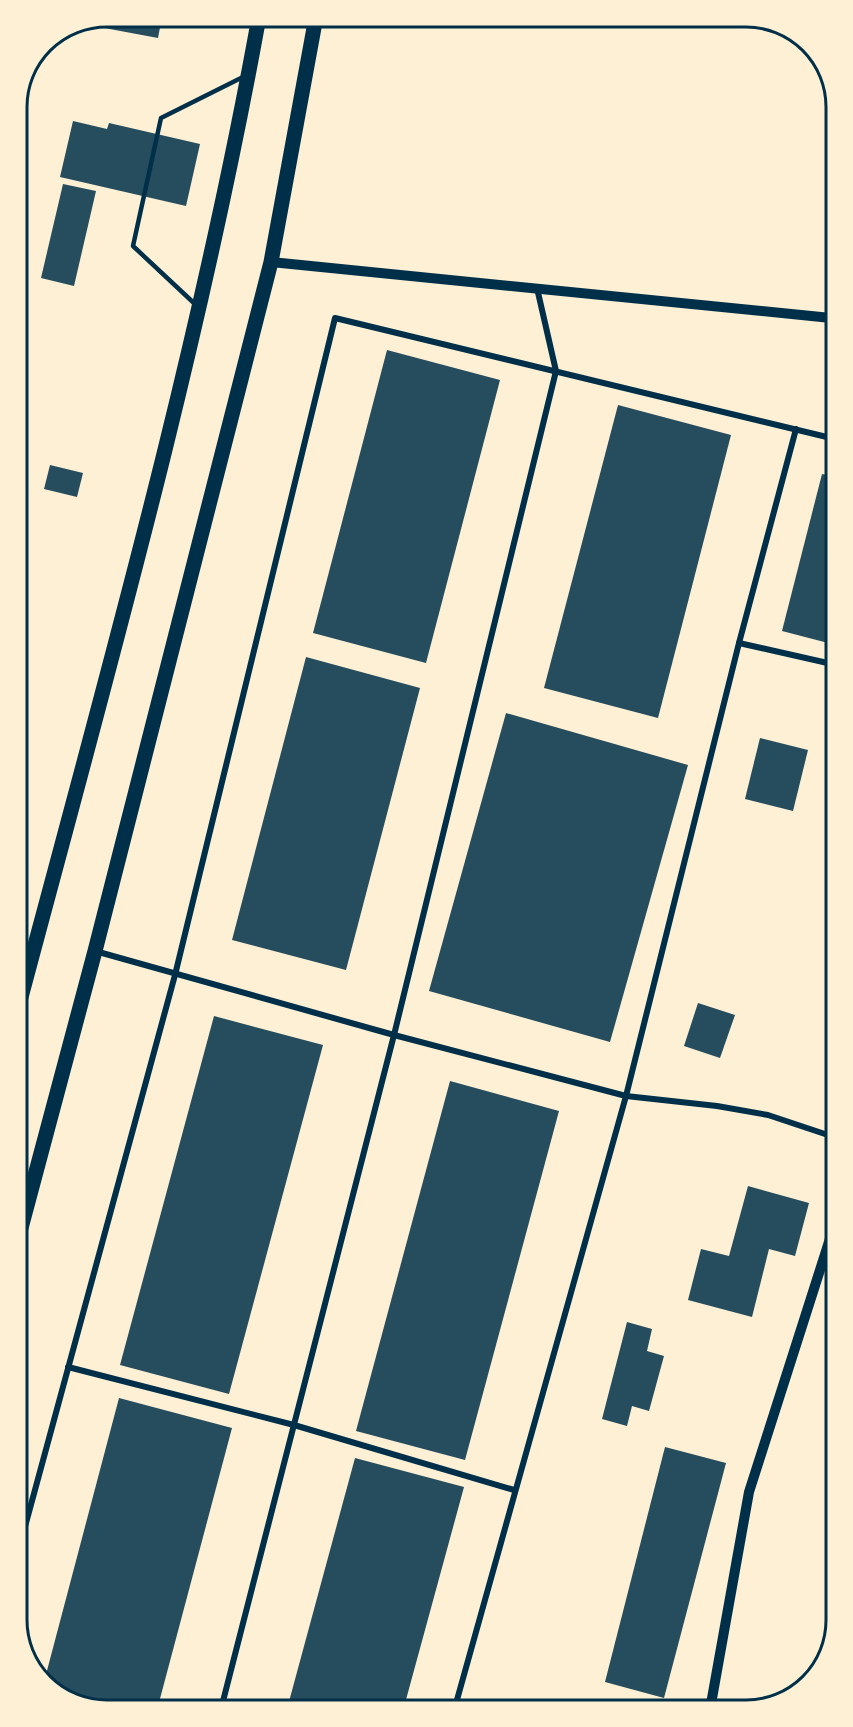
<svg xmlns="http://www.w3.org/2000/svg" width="853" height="1727" font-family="'DejaVu Sans',sans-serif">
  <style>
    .building { fill: #264d5e }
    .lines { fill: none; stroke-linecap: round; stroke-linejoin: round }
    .service { stroke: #003049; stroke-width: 4.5 }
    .minor { stroke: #003049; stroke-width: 6 }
    .tertiary { stroke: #003049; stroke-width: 10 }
    .primary { stroke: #003049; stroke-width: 15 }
    .rim { fill: none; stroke: #003049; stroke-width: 3 }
  </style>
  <rect width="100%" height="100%" fill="#fdf0d5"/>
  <g class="building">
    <polygon points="107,16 162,17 158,38 99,27 100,25 91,23"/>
    <polygon points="73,121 107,129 109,123 200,144 186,206 60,177"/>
    <polygon points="63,184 96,191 74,286 41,278"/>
    <polygon points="387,350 500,380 426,663 313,633"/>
    <polygon points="618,405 731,435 658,718 544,688"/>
    <polygon points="50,465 83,473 77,497 44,489"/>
    <polygon points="822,474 832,476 832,644 782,631"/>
    <polygon points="306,657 420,688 346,970 232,940"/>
    <polygon points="506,713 688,765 610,1042 429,991"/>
    <polygon points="760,738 808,750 793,811 745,799"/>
    <polygon points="698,1003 735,1015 720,1058 684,1046"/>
    <polygon points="214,1016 323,1045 229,1394 120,1365"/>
    <polygon points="450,1081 559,1111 465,1460 356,1431"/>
    <polygon points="748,1186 809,1203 795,1256 769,1249 752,1317 688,1300 701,1249 729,1256"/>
    <polygon points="627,1322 652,1329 647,1351 664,1356 649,1411 632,1406 627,1426 602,1419"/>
    <polygon points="119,1398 232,1428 157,1710 101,1710 52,1692 44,1682"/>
    <polygon points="665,1447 726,1463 664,1698 605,1682"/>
    <polygon points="355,1458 464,1487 404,1707 287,1709"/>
  </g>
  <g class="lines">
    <polyline class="service" points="196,305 133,246 161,118 243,77"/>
    <g class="minor">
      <polyline points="739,643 832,664"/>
      <polyline points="95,951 394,1035 626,1096 717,1106 768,1115 834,1137"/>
      <polyline points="68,1367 294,1425 514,1490"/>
      <polyline points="23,1534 175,975 335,318 831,438"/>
      <polyline points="455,1707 626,1096 739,643 796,429"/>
      <polyline points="221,1709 394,1035 556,371 537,288"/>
    </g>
    <g class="tertiary">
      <polyline points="271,262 831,318"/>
      <polyline points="711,1704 749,1492 835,1223"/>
    </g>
    <g class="primary">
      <path d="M20,1001C107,675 199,349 259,17"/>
      <polyline points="21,1228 95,951 271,262 316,17"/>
    </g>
  </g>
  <path d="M0 0H853V1727H0ZM107 27H746A80 80 0 0 1 826 107V1620A80 80 0 0 1 746 1700H107A80 80 0 0 1 27 1620V107A80 80 0 0 1 107 27Z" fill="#fdf0d5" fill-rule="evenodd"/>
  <path class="rim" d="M107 27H746A80 80 0 0 1 826 107V1620A80 80 0 0 1 746 1700H107A80 80 0 0 1 27 1620V107A80 80 0 0 1 107 27Z"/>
</svg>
